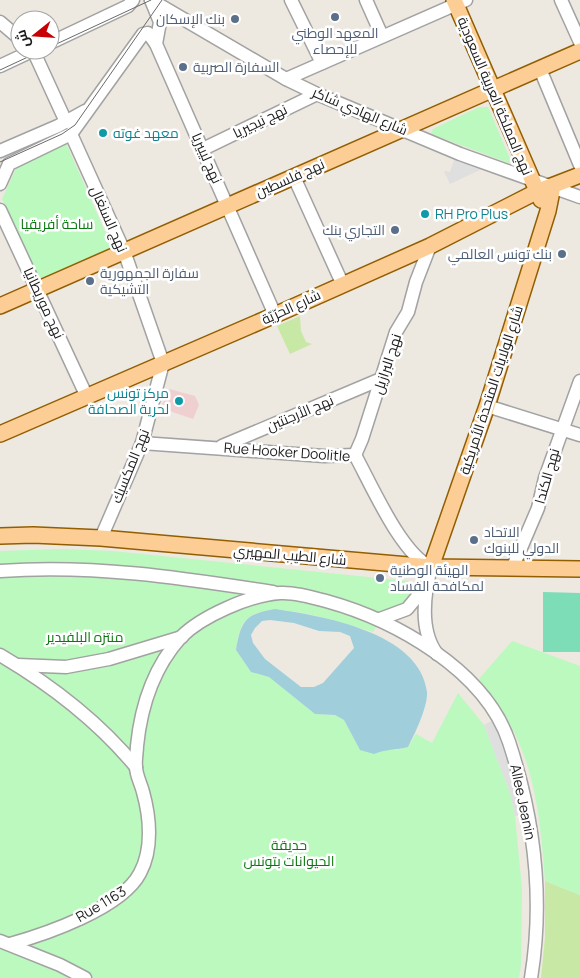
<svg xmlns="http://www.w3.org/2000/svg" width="580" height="978" font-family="Manrope,Cairo,sans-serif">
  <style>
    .commercial { fill: #efcfcf }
    .grass { fill: #c8e8a5 }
    .park { fill: #bbf9bf }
    .pitch { fill: #7dddb6 }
    .parking { fill: #dfdfdf }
    .water { fill: #a0cfdb; fill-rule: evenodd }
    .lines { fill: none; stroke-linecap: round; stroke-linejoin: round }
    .minor-casing { stroke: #a2a2a2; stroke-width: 15 }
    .major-casing { stroke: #925e00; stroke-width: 18 }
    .minor { stroke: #fff; stroke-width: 12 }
    .major { stroke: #fcce96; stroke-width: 15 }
    .tram { stroke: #696969; stroke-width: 1 }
    .service-dot { fill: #5c6f8a; stroke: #fff; stroke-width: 2 }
    .culture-dot { fill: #0f9aa8; stroke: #fff; stroke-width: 2 }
    .labels { text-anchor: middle; stroke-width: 5; stroke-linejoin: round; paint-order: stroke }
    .service-label { font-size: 14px; fill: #4e5e75; stroke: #fff; text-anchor: start }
    .street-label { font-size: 14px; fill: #1b1b1b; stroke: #fff }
    .culture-label { font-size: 14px; fill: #0d838f; stroke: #fff; text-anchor: start }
    .park-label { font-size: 14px; fill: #0b7711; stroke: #fff }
  </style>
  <rect width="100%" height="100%" fill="#ede8e0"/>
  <polygon class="commercial" points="169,389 195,396 199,405 193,419 161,408"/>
  <g class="grass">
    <polygon points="300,316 301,331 306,342 312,344 290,354 277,326"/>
    <polygon points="545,881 580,895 580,978 541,978 545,938"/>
  </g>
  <g class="park">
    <polygon points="479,107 488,107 511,161 509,163 431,134 433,129"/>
    <polygon points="66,143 113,250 38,282 2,199 18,164"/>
    <path d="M62,549L112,551L408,581L410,592L409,604L383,616L373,632C346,624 276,599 251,616C239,623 238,638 236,650L251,672L269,677L315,714L335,715L344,720L360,750H396L408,747L416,734L432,743L458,693L484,725L510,793L515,816L522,889L521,965L519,978H0V551Z"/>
    <path d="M512,641L580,666V895L545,881C541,825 536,767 506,717C498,704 488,692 479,679Z"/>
  </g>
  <polygon class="pitch" points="543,592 580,593 580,652 543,652"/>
  <g class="parking">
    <polygon points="454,160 482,169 450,184 444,171 450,172"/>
    <polygon points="493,720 502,741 524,814 515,816 510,793 484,725"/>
  </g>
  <path class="water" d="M275,609C322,616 420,632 427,692C428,706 415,734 408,747C397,750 385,749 374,754L360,750L344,720L335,715L315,714L269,677L251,672L236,650C241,621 245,614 275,609ZM270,620L294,623L319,631L340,632L350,636L354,648L323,683L314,687H301L265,659L253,643L251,635L255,628L262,621Z"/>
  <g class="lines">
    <g class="minor-casing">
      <g id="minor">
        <polyline points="151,0 286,79 317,94 460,154 580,197"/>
        <polyline points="151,0 160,22 156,44 275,315"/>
        <polyline points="291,0 322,63"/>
        <polyline points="366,0 382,36"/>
        <polyline points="561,0 580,42"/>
        <polyline points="0,22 20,39"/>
        <polyline points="50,43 128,6 133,0"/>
        <polyline points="33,50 66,122"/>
        <polyline points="0,66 34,50"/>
        <polyline points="540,69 580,165"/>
        <polyline points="286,79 466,0"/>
        <polyline points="71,134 124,251 163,363 142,443 101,538"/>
        <polyline points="203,149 317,94"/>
        <polyline points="0,151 58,126 85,111"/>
        <polyline points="294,177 342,283"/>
        <polyline points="0,184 9,164 71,134 143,34 148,33 156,44"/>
        <polyline points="0,210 87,397"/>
        <polyline points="487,406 580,435"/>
        <polyline points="142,443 324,456 355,455"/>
        <polyline points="222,446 381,379"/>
        <path d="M355,455C371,484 401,554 431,567C424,595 419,630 437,654"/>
        <polyline points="355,455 362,439 396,332 408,312 416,282 430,246"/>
        <polyline points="512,569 538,508 545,478 580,381"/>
        <path d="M0,571C92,564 182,578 273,592"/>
        <polyline points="380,619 407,609 427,585"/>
        <path d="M0,655C51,685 98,721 136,767"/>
        <polyline points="18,665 66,667 109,659 182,637"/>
        <polyline points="0,941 60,965 85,978"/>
        <path d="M10,944C46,934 122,908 140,873C153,849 150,817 143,792C141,784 136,775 136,767C135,760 137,753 137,746C141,706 153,668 181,637C202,616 250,595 280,593C294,592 312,597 326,601C395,620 485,670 509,742C534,818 544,899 531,978"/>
      </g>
    </g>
    <g class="major-casing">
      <g id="major">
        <polyline points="454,0 541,200"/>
        <polyline points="0,306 580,51"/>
        <polyline points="0,434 275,315 430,246 536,192 580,175"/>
        <polyline points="0,536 33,535 101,538 431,567 580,569"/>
        <polyline points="431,567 487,406 548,211 553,186"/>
      </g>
    </g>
    <use href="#minor" class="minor"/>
    <use href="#major" class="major"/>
    <g class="tram">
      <polyline points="50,47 151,0"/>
      <polyline points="0,70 43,50"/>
      <polyline points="0,162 62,134 75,125 162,0"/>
    </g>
  </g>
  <g class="service-dot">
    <circle cx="335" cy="17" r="5"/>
    <circle cx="235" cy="19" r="5"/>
    <circle cx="183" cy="67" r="5"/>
    <circle cx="395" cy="230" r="5"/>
    <circle cx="562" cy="254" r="5"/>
    <circle cx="90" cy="281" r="5"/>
    <circle cx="474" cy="540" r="5"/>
    <circle cx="380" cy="578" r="5"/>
  </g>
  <g class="culture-dot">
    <circle cx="103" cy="133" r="5"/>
    <circle cx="425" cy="214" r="5"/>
    <circle cx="179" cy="401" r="5"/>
  </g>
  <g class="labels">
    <g class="service-label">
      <text x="225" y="24" text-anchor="end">بنك الإسكان</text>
      <text x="335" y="38" text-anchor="middle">المعهد الوطني<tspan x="335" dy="16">للإحصاء</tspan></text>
      <text x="193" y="72">السفارة الصربية</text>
      <text x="385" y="235" text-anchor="end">التجاري بنك</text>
      <text x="552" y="259" text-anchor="end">بنك تونس العالمي</text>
      <text x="100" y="278">سفارة الجمهورية<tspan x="100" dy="16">التشيكية</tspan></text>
      <text x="484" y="537">الاتحاد<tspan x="484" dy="16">الدولي للبنوك</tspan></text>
      <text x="390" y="575">الهيئة الوطنية<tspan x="390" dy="16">لمكافحة الفساد</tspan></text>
    </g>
    <g class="street-label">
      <text transform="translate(495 96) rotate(67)" y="5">نهج المملكة العربية السعودية</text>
      <text transform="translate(360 111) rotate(23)" y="5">شارع الهادي شاكر</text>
      <text transform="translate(260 121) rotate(-26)" y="5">نهج نيجيريا</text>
      <text transform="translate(207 158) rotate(66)" y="5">نهج ليبيريا</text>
      <text transform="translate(290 178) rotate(-24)" y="5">نهج فلسطين</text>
      <text transform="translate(109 219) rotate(66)" y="5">نهج السنغال</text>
      <text transform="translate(44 303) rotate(65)" y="5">نهج موريطانيا</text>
      <text transform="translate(291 307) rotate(-25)" y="5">شارع الحرّيّة</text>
      <text transform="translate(387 364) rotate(-72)" y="5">نهج البرازيل</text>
      <text transform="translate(491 390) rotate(-72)" y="5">شارع الولايات المتحدة الأمريكية</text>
      <text transform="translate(300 413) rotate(-23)" y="5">نهج الأرجنتين</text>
      <text transform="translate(287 452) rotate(4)" y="5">Rue Hooker Doolitle</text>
      <text transform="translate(130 466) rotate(-68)" y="5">نهج المكسيك</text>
      <text transform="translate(547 476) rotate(-74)" y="5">نهج الكندا</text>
      <text transform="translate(290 555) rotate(5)" y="5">شارع الطيب المهيري</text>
      <text transform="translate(523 802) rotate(78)" y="5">Allee Jeanin</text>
      <text transform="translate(101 904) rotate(-31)" y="5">Rue 1163</text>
    </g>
    <g class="culture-label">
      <text x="113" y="138">معهد غوته</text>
      <text x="435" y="219">RH Pro Plus</text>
      <text x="169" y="398" text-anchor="end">مركز تونس<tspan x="169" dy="16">لحرية الصحافة</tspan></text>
    </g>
    <g class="park-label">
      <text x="57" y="229">ساحة أفريقيا</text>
      <text x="85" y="642">منتزه البلفيدير</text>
      <text x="289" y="850">حديقة<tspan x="289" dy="16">الحيوانات بتونس</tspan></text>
    </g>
  </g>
  <g transform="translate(35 35) rotate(253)"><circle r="24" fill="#ffffff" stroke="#a4a4a4"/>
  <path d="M0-4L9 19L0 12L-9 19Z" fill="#c60005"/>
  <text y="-8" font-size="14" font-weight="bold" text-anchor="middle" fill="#1b1b1b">ش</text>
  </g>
</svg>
